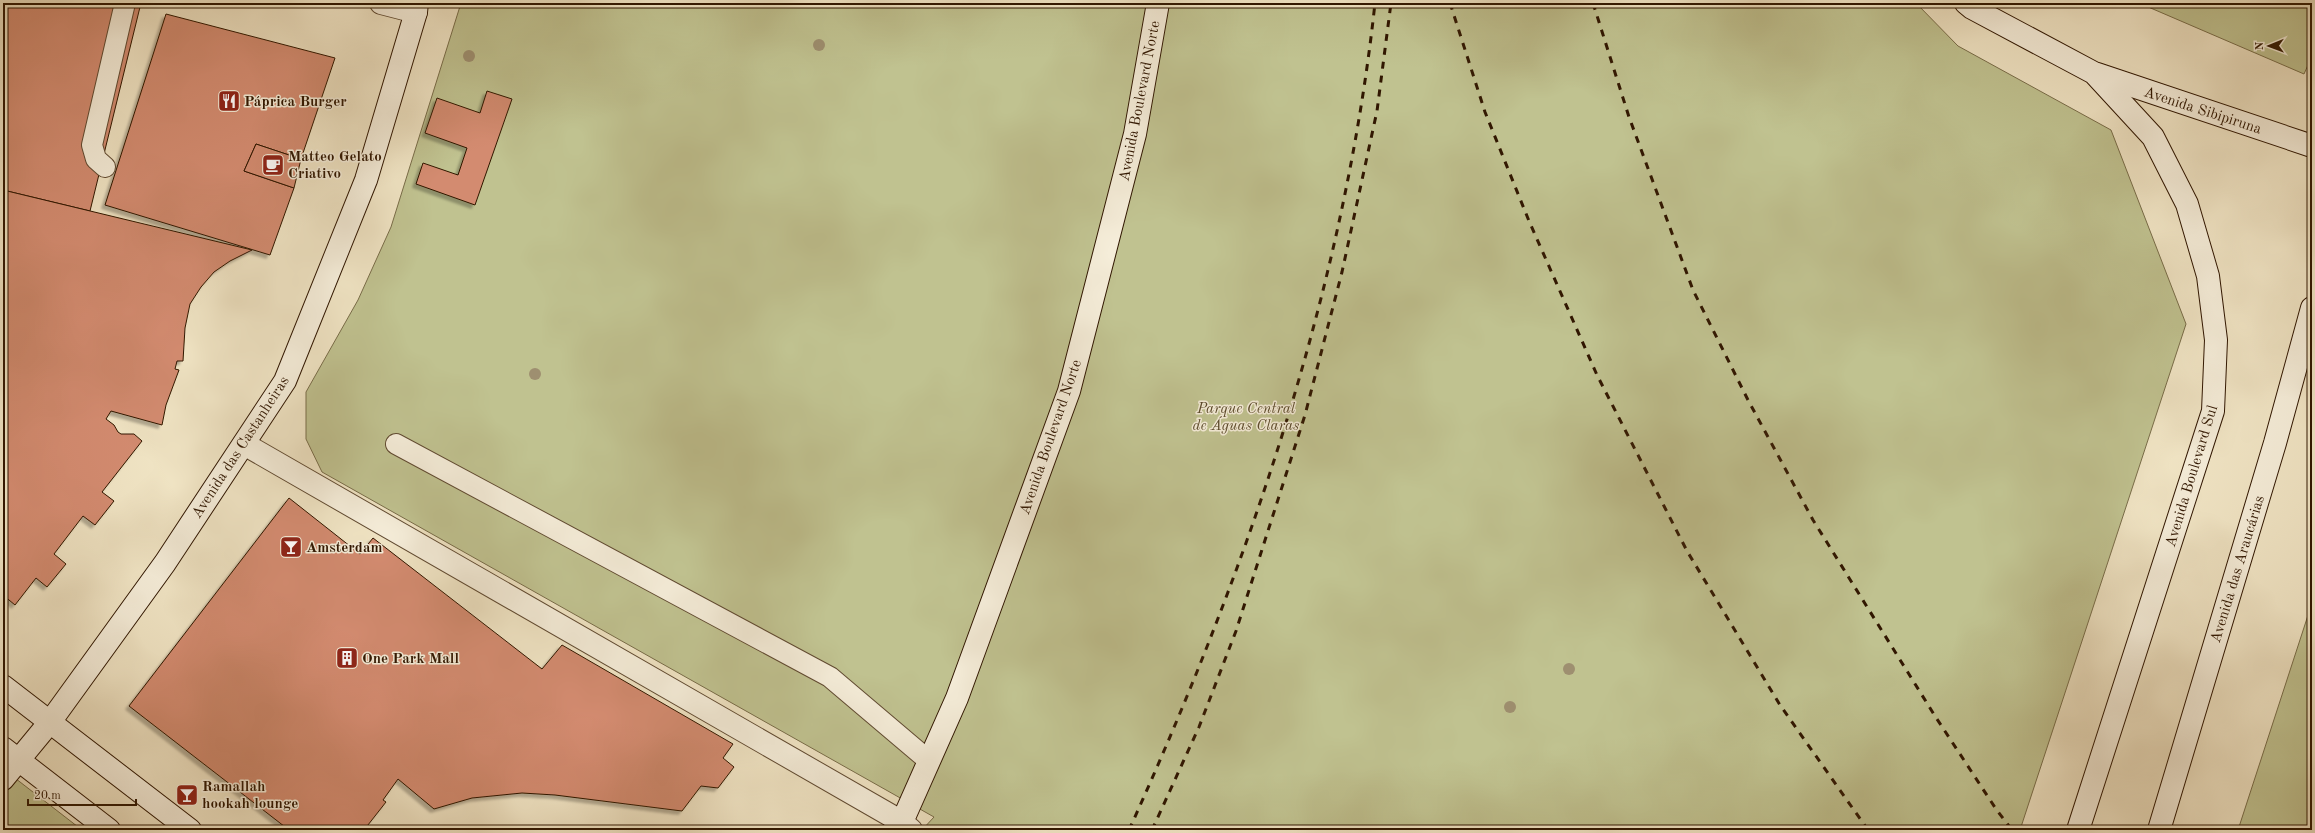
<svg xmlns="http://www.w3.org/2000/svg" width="2315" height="833" font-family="'Old Standard TT',serif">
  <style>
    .green { fill: #c0c290; stroke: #786c48 }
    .building { fill: #d38b6f; stroke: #301600; filter: url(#shadow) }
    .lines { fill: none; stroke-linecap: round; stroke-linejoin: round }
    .lane-casing { stroke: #604a31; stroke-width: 22 }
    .street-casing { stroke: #604a31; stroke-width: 24 }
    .secondary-casing { stroke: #301600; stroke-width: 24 }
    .lane { stroke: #f5edd9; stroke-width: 20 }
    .street { stroke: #f5edd9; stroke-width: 22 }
    .secondary { stroke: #f5edd9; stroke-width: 22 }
    .rail { stroke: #301600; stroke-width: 3; stroke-dasharray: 7 7; stroke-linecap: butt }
    .tree { fill: #9e8f70 }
    .labels { text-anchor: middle; stroke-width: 3; stroke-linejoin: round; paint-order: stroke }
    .poi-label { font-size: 15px; font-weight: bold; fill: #301600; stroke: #f5edd9; text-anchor: start }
    .street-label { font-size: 15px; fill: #301600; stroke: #f5edd9 }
    .park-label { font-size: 15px; font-style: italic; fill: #5b4a2b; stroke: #f5edd9 }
  </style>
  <defs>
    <filter id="shadow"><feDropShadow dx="-3.5" dy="3.5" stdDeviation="1" flood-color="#0004"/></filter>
  </defs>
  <rect width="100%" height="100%" fill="#f0e4c4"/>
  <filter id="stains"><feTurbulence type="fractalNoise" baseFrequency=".005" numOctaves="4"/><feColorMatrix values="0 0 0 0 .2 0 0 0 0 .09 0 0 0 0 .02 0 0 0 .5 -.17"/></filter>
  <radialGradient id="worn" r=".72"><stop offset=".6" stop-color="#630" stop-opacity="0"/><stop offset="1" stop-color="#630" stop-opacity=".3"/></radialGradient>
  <g class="green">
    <polygon points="461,3 1916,3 1958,46 2111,130 2186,324 2020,830 922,830 934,817 322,472 306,439 306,392 358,300 391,227"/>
    <polygon points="2139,3 2312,3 2312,56 2304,74"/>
    <polygon points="2312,603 2312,830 2238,830"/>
    <polygon points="11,775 82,830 3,830 3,784"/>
  </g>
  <g class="building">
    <polygon points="3,3 125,3 140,7 90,211 3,190"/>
    <polygon points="166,14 335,58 301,159 256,144 244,171 294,188 270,255 105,205"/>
    <polygon points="487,91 512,99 475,205 416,184 423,163 458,175 467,148 425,133 437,98 480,113"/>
    <polygon points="256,144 301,159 294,188 244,171"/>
    <polygon points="3,190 252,250 230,261 214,272 201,287 190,304 185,328 183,361 177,361 175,369 179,370 166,405 162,425 111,411 106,419 114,425 118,432 121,434 134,434 142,441 102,492 114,501 95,525 83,516 54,554 66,564 47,587 36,578 15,605 3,595"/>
    <polygon points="289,498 360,554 373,538 542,669 562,645 733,744 723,758 734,767 718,788 701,786 682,811 555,795 522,793 472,798 434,809 398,779 383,800 386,802 364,830 289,830 129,706"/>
  </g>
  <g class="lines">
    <g class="lane-casing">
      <g id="lane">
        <polyline points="105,167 96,159 92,145 125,3"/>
        <polyline points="396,444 830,677 929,761"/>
      </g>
    </g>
    <g class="street-casing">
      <g id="street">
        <polyline points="381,3 416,12"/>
        <polyline points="244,444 902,822 911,830"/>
      </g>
    </g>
    <g class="secondary-casing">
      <g id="secondary">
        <polyline points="1966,3 1972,8 2094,73 2153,137 2187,204 2208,276 2216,340 2213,411 2078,830"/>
        <polyline points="2097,74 2312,146"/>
        <polyline points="3,686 190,830"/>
        <polyline points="3,748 109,830"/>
        <polyline points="3,779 50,722 165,563 285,381 366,180 416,12 417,3"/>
        <polyline points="894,830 902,822 957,698 1069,391 1135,134 1158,3"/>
        <polyline points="2159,830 2275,443 2312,308"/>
      </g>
    </g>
    <use href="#lane" class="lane"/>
    <use href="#street" class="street"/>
    <use href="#secondary" class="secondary"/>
    <g class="rail">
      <polyline points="1450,3 1485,112 1529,221 1597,375 1687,551 1780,705 1868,830"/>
      <polyline points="1593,3 1629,117 1693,290 1748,400 1813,520 1935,716 1996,809 2012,830"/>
      <path d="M1129,830C1248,568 1344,290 1375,3"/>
      <polyline points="1152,830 1199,727 1236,631 1305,415 1342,272 1377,111 1391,3"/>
    </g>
  </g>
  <g class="tree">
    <circle cx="819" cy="45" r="6"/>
    <circle cx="469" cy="56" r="6"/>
    <circle cx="535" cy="374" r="6"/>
    <circle cx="1569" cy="669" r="6"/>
    <circle cx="1510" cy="707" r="6"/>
  </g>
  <defs>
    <g id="restaurant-square" transform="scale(1.15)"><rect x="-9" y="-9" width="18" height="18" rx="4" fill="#8f2418" stroke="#f5edd9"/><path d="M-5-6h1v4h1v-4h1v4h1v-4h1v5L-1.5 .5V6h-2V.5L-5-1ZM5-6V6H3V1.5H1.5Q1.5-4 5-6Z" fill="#fff"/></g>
    <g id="cafe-square" transform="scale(1.15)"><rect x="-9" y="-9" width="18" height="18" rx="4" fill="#8f2418" stroke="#f5edd9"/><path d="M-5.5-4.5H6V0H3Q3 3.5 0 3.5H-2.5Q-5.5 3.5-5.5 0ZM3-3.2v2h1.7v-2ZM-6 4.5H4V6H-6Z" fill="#fff"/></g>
    <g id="bar-square" transform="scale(1.15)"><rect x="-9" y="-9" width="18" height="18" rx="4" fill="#8f2418" stroke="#f5edd9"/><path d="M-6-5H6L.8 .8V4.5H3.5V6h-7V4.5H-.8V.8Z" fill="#fff"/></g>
    <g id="building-square" transform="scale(1.15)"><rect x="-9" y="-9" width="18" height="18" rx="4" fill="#8f2418" stroke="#f5edd9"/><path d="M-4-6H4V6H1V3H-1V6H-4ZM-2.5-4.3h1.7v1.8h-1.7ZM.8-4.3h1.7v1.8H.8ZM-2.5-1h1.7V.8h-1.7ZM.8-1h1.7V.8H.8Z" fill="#fff"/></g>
  </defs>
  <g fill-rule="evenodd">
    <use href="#restaurant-square" x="229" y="101"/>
    <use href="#cafe-square" x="273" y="165"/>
    <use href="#bar-square" x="291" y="547"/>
    <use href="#building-square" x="347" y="658"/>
    <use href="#bar-square" x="187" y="795"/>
  </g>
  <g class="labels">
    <g class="poi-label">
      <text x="244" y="106">Páprica Burger</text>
      <text x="288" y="161">Matteo Gelato<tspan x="288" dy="17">Criativo</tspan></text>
      <text x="306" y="552">Amsterdam</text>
      <text x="362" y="663">One Park Mall</text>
      <text x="202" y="791">Ramallah<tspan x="202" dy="17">hookah lounge</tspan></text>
    </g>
    <g class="street-label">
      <text transform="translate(1139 101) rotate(-79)" y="5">Avenida Boulevard Norte</text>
      <text transform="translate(2203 110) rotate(18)" y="5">Avenida Sibipiruna</text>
      <text transform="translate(1050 437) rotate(-71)" y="5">Avenida Boulevard Norte</text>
      <text transform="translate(240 447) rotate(-57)" y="5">Avenida das Castanheiras</text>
      <text transform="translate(2191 476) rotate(-73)" y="5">Avenida Boulevard Sul</text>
      <text transform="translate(2237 569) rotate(-73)" y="5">Avenida das Araucárias</text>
    </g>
    <g class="park-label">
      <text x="1246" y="413">Parque Central<tspan x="1246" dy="17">de Águas Claras</tspan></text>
    </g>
  </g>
  <rect width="2315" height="833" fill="none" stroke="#f0e4c4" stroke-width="16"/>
  <rect x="4" y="4" width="2307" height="825" fill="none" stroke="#301600" stroke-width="2"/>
  <rect x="8" y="8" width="2299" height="817" fill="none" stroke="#301600"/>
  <g transform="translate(2269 46) rotate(269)" stroke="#f5edd9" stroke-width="3" paint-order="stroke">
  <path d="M0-3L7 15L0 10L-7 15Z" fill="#301600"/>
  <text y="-6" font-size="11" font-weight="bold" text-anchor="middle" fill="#301600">N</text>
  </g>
  <path d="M28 799v6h108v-6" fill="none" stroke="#301600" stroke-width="2"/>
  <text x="34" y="799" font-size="12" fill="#301600" stroke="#f5edd9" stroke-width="3" paint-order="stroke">20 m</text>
  <rect width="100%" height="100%" filter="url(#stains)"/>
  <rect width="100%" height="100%" fill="url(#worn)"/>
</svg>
